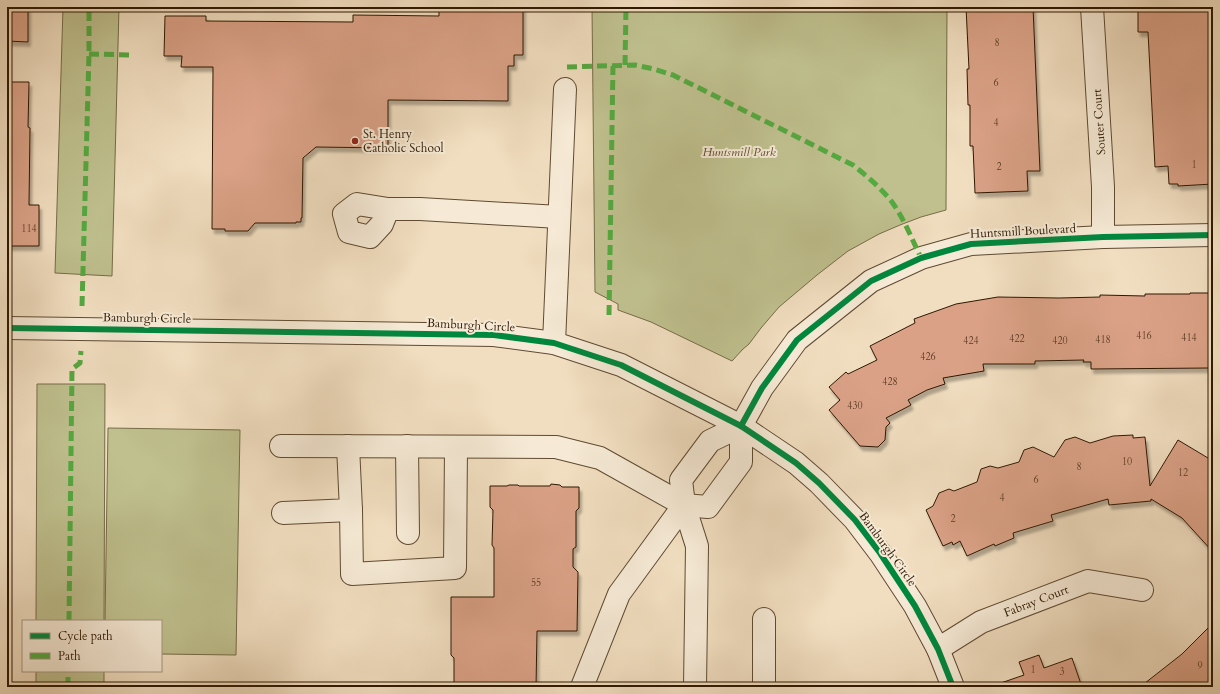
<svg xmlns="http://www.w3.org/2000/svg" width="1220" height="694" font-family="Cardo,serif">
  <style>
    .green { fill: #bfc08e; stroke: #766c48 }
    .building { fill: #daa186; stroke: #2e1801; filter: url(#shadow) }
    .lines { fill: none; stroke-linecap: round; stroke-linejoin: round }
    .minor-casing { stroke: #5f4a31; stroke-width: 24 }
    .minor { stroke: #f6ead6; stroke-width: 22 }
    .quiet { stroke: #54a940; stroke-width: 5; stroke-dasharray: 10 5; stroke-linecap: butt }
    .cycleway-casing { stroke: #f6ead6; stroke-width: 8 }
    .cycleway { stroke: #00873e; stroke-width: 6 }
    .poi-dot { fill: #8f2418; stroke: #f6ead6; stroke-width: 1.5 }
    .labels { text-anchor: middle; stroke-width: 4; stroke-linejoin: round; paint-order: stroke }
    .number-label { font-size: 10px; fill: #593a22 }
    .street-label { font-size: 12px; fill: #2e1801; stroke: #f6ead6 }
    .poi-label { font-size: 12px; fill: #2e1801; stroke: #f6ead6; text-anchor: start }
    .park-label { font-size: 12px; font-style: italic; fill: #5a4a2b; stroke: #f6ead6 }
  </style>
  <defs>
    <filter id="shadow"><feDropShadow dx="2.5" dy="4.5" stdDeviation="1" flood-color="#0004"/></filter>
  </defs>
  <rect width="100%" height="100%" fill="#f1dec0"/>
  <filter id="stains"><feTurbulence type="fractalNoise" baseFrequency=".005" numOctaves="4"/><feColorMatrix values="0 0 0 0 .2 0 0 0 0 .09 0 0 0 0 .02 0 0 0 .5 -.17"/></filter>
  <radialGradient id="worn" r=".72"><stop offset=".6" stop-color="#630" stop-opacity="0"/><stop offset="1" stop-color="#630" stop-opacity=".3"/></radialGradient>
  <g class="green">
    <polygon points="63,7 119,7 112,276 55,273"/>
    <polygon points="592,7 947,7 946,210 921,217 900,225 879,234 848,251 817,275 779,307 761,328 749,344 743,349 732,361 651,322 618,310 618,304 595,292"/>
    <polygon points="37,384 105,384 104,621 36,621"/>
    <polygon points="108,428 240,430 236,655 161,654 161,621 105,621"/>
    <rect x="36" y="671" width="68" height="16"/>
  </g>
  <g class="building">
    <polygon points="7,7 28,7 28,42 7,41"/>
    <polygon points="439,7 523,7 523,55 514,55 514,66 508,66 508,101 388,100 388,148 316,147 303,158 302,218 301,218 301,222 296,222 296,223 255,223 248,231 225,231 225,229 212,229 213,67 181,67 182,56 164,56 165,16 206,16 206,21 353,22 353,15 439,16"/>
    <polygon points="966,7 1033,7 1040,171 1027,171 1028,191 975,193 973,146 970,146 970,105 968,105 967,69 969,69"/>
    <polygon points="1138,7 1213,7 1213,184 1178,186 1178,184 1169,184 1168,166 1155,167 1148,32 1138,32"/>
    <polygon points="7,82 29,82 28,127 30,128 29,205 39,205 39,246 7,246"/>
    <polygon points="1190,293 1212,293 1211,315 1209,315 1209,368 1091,369 1091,362 1083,362 1084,360 1035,361 1035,364 983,364 984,371 943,378 945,384 927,390 908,400 911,405 886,418 890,423 886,427 885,440 878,447 860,446 829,410 840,400 829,387 846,372 848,374 877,360 870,346 915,323 914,319 956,304 998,297 1059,298 1100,297 1100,295 1145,296 1145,294 1190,294"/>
    <polygon points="1133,435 1133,438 1145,437 1150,486 1178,440 1213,461 1213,552 1182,518 1151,499 1151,501 1109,505 1108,499 1051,515 1053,521 1013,533 1014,538 995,546 994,544 967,556 960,541 953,545 952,542 943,546 926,510 933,506 939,493 949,489 954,491 977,482 981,469 990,466 998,468 1019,462 1024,450 1033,447 1054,457 1065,440 1075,437 1090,443 1113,436"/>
    <polygon points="551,484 560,485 562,487 579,487 579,508 576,511 576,547 573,549 573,567 578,572 577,631 537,631 536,687 454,687 454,658 451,655 451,597 494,597 494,548 492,545 493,510 490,507 490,486 507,486 509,485 518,485 519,486 550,486"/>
    <polygon points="1213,623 1213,687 1140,687 1182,654"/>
    <polygon points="1039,655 1044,668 1072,658 1082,687 998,687 998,684 1024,675 1019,662"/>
  </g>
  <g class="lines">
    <g class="minor-casing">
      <g id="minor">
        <polyline points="1092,7 1103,187 1103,237"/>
        <polyline points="388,209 382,224 370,237 349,232 344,214 357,204 388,209 420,209 559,217"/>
        <polyline points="7,328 494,335 554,343 621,365 741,426 796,463 819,483 855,520 880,553 915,606 938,649 953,687"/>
        <polyline points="554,343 565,89"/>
        <polyline points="281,446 556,447 600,458 684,505 708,507 741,462 741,426 762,388 797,340 871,281 921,258 971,244 1103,237 1213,235"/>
        <polyline points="407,446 408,533"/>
        <polyline points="351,510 352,574 455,568 456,447"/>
        <polyline points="283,513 351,510 348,446"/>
        <polyline points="938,649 981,622 1088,581 1142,590"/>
        <polyline points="582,687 619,594 684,505"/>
        <polyline points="695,687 697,546 684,505 681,480 710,441 741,426"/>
        <polyline points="764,687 764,619"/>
      </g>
    </g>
    <use href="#minor" class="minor"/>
    <g class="quiet">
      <polyline points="89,54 130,55"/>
      <polyline points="625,65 626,7"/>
      <path d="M567,67L635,65L654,69L673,75L853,165C867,176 881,188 892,202C904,219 912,239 921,258"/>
      <polyline points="82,306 89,54 89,7"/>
      <polyline points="609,315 613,66"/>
      <polyline points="69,621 72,369 80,363 81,351"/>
      <polyline points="68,687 68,671"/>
    </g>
    <g class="cycleway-casing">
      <g id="cycleway">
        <polyline points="7,328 494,335 554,343 621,365 741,426 796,463 819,483 855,520 880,553 915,606 938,649 953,687"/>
        <polyline points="741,426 762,388 797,340 871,281 921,258 971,244 1103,237 1213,235"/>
      </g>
    </g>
    <use href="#cycleway" class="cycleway"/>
  </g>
  <circle class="poi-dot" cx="355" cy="141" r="4"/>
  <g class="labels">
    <g class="number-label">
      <text x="997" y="46">8</text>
      <text x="996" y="86">6</text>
      <text x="996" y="126">4</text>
      <text x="1194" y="168">1</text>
      <text x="999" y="170">2</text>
      <text x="29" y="232">114</text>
      <text x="1144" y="339">416</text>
      <text x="1189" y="341">414</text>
      <text x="1017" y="342">422</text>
      <text x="1103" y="343">418</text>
      <text x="971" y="344">424</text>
      <text x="1060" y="344">420</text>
      <text x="928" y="360">426</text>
      <text x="890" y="385">428</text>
      <text x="855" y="409">430</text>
      <text x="1127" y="465">10</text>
      <text x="1079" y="470">8</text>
      <text x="1183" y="476">12</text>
      <text x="1036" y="483">6</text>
      <text x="1002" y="501">4</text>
      <text x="953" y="522">2</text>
      <text x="536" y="586">55</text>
      <text x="1200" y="669">9</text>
      <text x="1033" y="673">1</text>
      <text x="1062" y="675">3</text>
    </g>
    <g class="street-label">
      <text transform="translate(1099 122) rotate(-94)" y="4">Souter Court</text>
      <text transform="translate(1023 231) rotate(-3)" y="4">Huntsmill Boulevard</text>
      <text transform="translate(147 318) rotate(1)" y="4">Bamburgh Circle</text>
      <text transform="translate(471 325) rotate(3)" y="4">Bamburgh Circle</text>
      <text transform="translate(888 549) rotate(54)" y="4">Bamburgh Circle</text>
      <text transform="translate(1036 601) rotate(-21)" y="4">Fabray Court</text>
    </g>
    <g class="poi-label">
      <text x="363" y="138">St. Henry<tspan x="363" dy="14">Catholic School</tspan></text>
    </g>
    <g class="park-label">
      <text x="739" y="156">Huntsmill Park</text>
    </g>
  </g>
  <rect width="1220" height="694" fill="none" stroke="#f1dec0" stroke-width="24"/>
  <rect x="8" y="8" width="1204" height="678" fill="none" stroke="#2e1801" stroke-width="2"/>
  <rect x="12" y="12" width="1196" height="670" fill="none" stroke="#2e1801"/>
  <rect x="22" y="620" width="140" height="52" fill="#f6ead6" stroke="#a69681"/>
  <rect x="30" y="633" width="20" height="6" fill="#00873e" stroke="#a69681"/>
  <text x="58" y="640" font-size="12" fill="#2e1801">Cycle path</text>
  <rect x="30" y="653" width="20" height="6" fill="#54a940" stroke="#a69681"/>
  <text x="58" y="660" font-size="12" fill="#2e1801">Path</text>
  <rect width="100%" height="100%" filter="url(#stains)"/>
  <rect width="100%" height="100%" fill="url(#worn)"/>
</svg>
